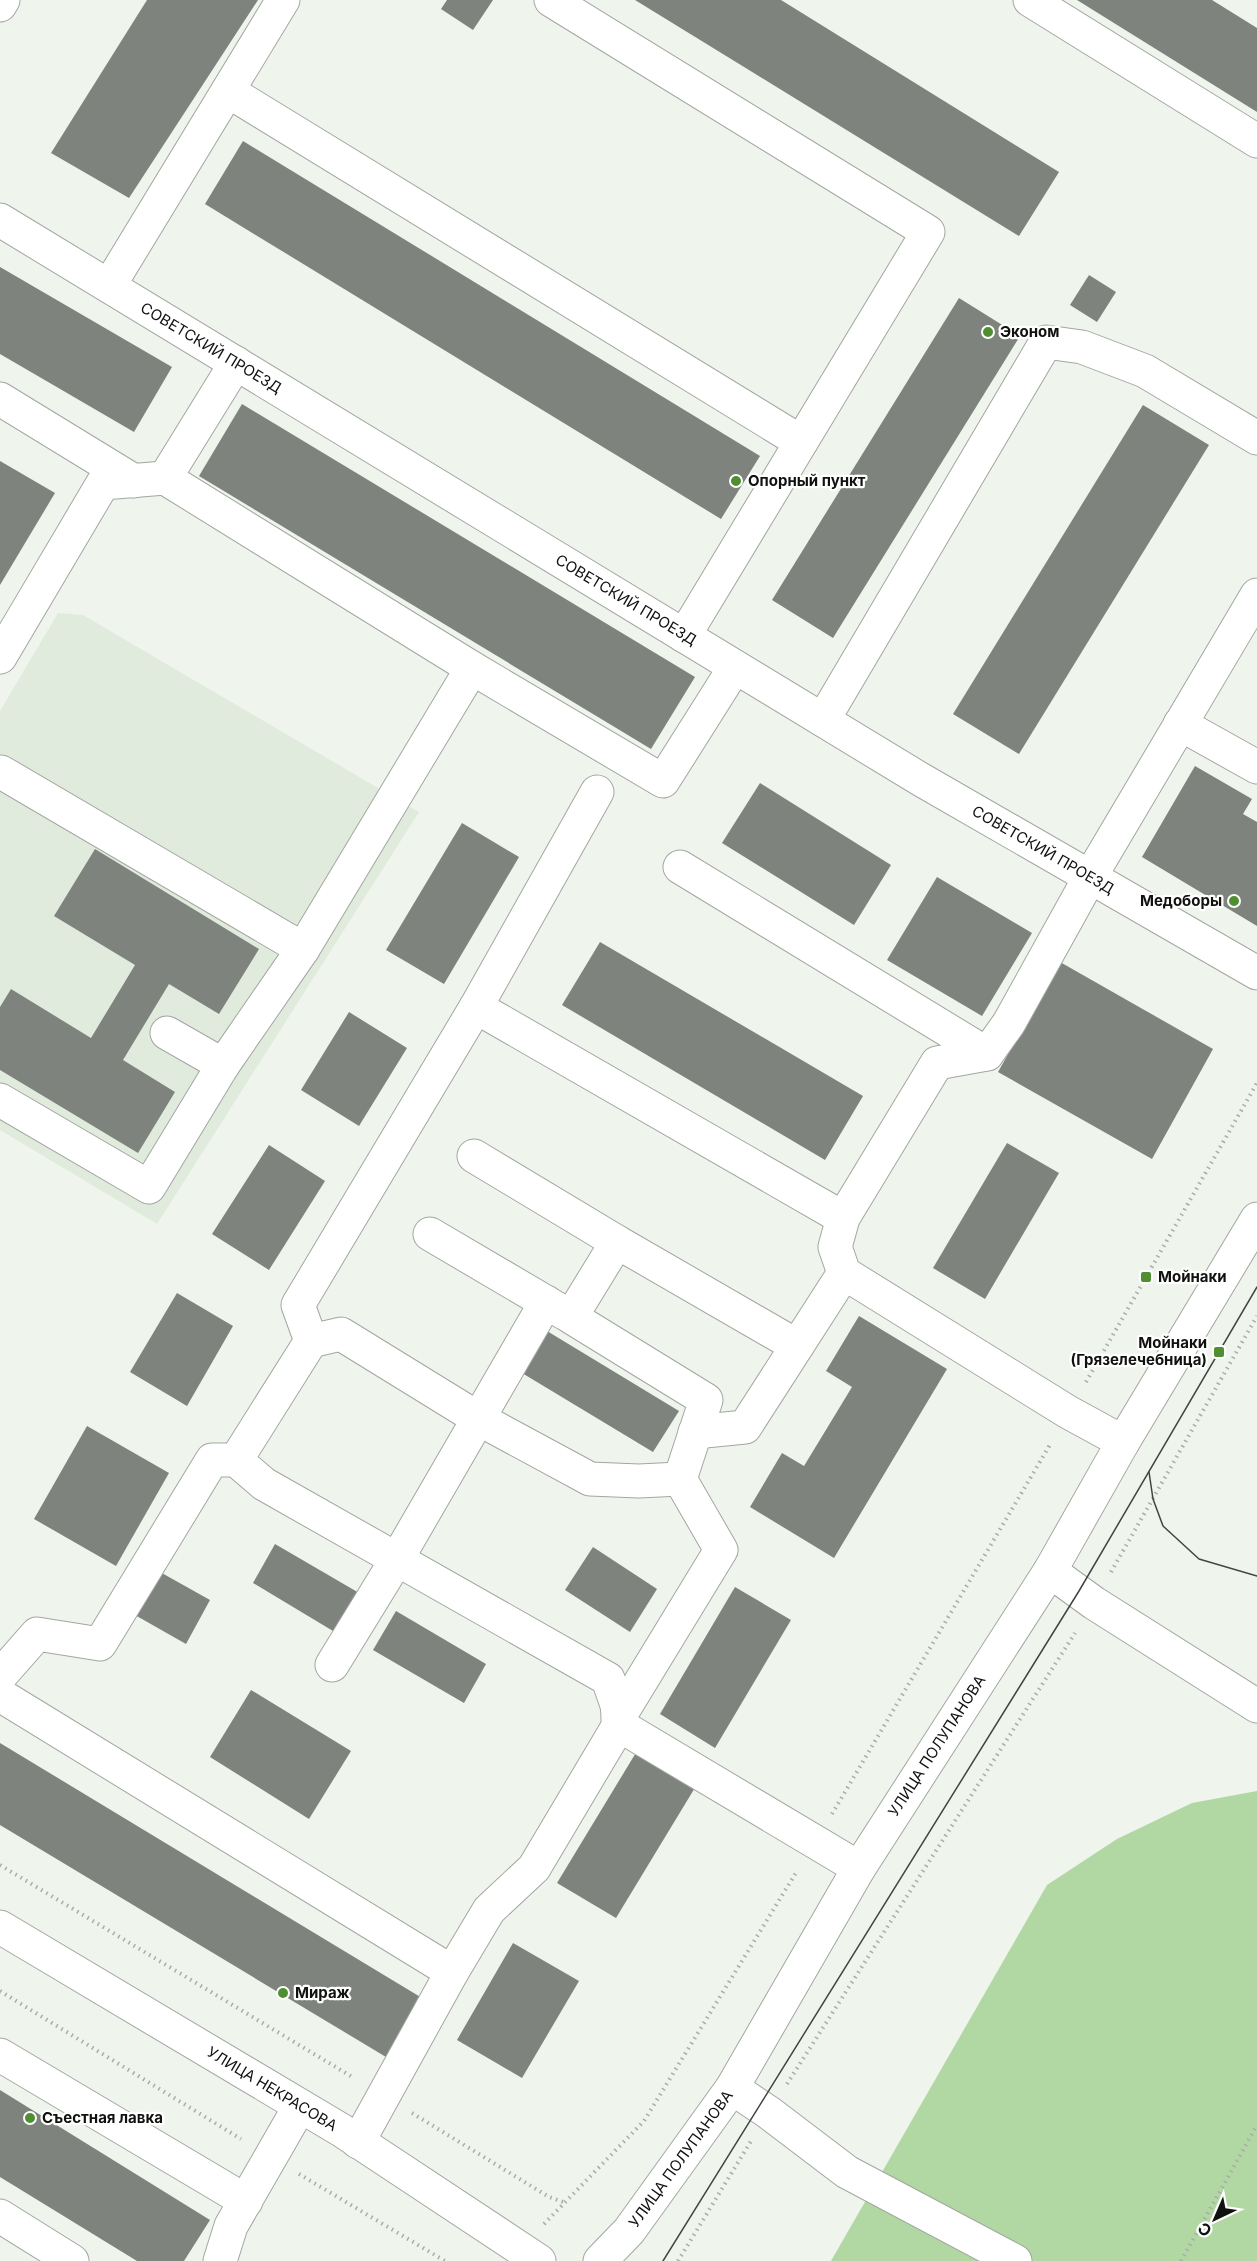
<svg xmlns="http://www.w3.org/2000/svg" width="1257" height="2261" font-family="Inter,sans-serif">
  <style>
    .built { fill: #e1ebdd }
    .green { fill: #b1d7a3 }
    .building { fill: #7e837d }
    .lines { fill: none; stroke-linecap: round; stroke-linejoin: round }
    .minor-casing { stroke: #a2a7a0; stroke-width: 35 }
    .path { stroke: #a9ada7; stroke-width: 4; stroke-dasharray: 1.5 4.5; stroke-linecap: butt }
    .minor { stroke: #fff; stroke-width: 33 }
    .tram { stroke: #424441; stroke-width: 1.5 }
    .poi-dot { fill: #4e8f31; stroke: #fff; stroke-width: 2 }
    .labels { text-anchor: middle; stroke-width: 4.5; stroke-linejoin: round; paint-order: stroke }
    .poi-label { font-size: 15px; font-weight: bold; fill: #10120f; stroke: #fff; text-anchor: start }
    .street-label { font-size: 15px; fill: #10120f; stroke: #fff }
  </style>
  <rect width="100%" height="100%" fill="#eff4ed"/>
  <polygon class="built" points="58,613 83,615 419,812 157,1224 0,1130 0,711"/>
  <polygon class="green" points="1257,1791 1257,2261 831,2261 1047,1885 1117,1839 1192,1803"/>
  <g class="building">
    <polygon points="147,0 258,0 129,198 51,153"/>
    <polygon points="447,0 493,0 473,30 441,9"/>
    <polygon points="635,0 781,0 1059,172 1019,236"/>
    <polygon points="1077,0 1212,0 1257,28 1257,112"/>
    <polygon points="243,141 760,456 721,519 205,204"/>
    <polygon points="0,267 172,367 134,432 0,354"/>
    <polygon points="1089,275 1116,292 1097,322 1070,305"/>
    <polygon points="959,298 1020,336 833,638 772,600"/>
    <polygon points="242,404 695,677 651,749 199,476"/>
    <polygon points="1143,405 1209,445 1019,754 953,714"/>
    <polygon points="0,461 55,493 0,585"/>
    <polygon points="1195,766 1252,799 1243,814 1257,822 1257,926 1142,857"/>
    <polygon points="760,783 891,865 854,925 722,843"/>
    <polygon points="462,823 519,857 444,984 386,950"/>
    <polygon points="95,849 259,949 219,1014 169,984 123,1060 175,1092 138,1153 0,1070 0,1007 11,989 91,1038 135,965 54,916"/>
    <polygon points="937,877 1032,933 982,1016 887,960"/>
    <polygon points="600,942 863,1096 825,1160 562,1005"/>
    <polygon points="1060,962 1213,1049 1152,1159 998,1072"/>
    <polygon points="349,1012 407,1048 359,1126 301,1090"/>
    <polygon points="1007,1143 1059,1173 985,1299 933,1268"/>
    <polygon points="269,1145 325,1181 269,1270 212,1234"/>
    <polygon points="177,1293 233,1326 187,1406 130,1372"/>
    <polygon points="859,1316 947,1369 834,1558 750,1507 782,1453 804,1466 852,1387 826,1371"/>
    <polygon points="547,1331 679,1411 653,1452 522,1373"/>
    <polygon points="87,1426 169,1473 116,1566 34,1519"/>
    <polygon points="275,1544 366,1597 343,1637 253,1583"/>
    <polygon points="593,1547 657,1589 630,1632 565,1590"/>
    <polygon points="160,1572 210,1600 186,1644 135,1615"/>
    <polygon points="735,1587 791,1620 715,1748 660,1714"/>
    <polygon points="396,1611 486,1664 464,1703 373,1650"/>
    <polygon points="251,1690 351,1751 309,1819 210,1757"/>
    <polygon points="0,1743 422,1998 386,2057 0,1825"/>
    <polygon points="637,1751 696,1786 616,1918 557,1883"/>
    <polygon points="513,1943 579,1981 522,2078 457,2040"/>
    <polygon points="0,2090 210,2220 184,2261 137,2261 0,2177"/>
  </g>
  <g class="lines">
    <g class="minor-casing">
      <g id="minor">
        <polyline points="551,0 928,232 684,636"/>
        <polyline points="1030,0 1257,141"/>
        <polyline points="0,5 3,0"/>
        <polyline points="228,91 801,442"/>
        <polyline points="0,220 920,779 1257,973"/>
        <polyline points="109,286 283,0"/>
        <polyline points="0,399 134,481"/>
        <polyline points="165,478 236,363"/>
        <polyline points="0,657 103,483 165,478 472,668 663,781 735,667"/>
        <polyline points="823,720 1046,342 1082,347 1145,371 1257,438"/>
        <polyline points="1180,724 1257,767"/>
        <polyline points="1,772 303,949"/>
        <polyline points="680,867 987,1054"/>
        <polyline points="476,1007 843,1218 835,1247 844,1273 1068,1412 1123,1442"/>
        <polyline points="167,1033 223,1065"/>
        <polyline points="0,1100 149,1187 223,1065 303,949 472,668"/>
        <polyline points="474,1156 617,1242 571,1317 706,1400 680,1479 721,1550 618,1719"/>
        <polyline points="843,1218 937,1063 987,1054 1009,1023 1090,877 1257,595"/>
        <polyline points="430,1234 566,1314"/>
        <polyline points="617,1242 797,1346"/>
        <polyline points="311,1341 341,1334 479,1419 590,1479 639,1481 680,1479"/>
        <polyline points="695,1432 745,1427 844,1273"/>
        <polyline points="236,1460 264,1484 608,1679 617,1705 619,1725 859,1868"/>
        <polyline points="1050,1571 1094,1603 1257,1706"/>
        <polyline points="332,1665 397,1559 546,1302"/>
        <polyline points="0,1676 37,1634 100,1644 212,1460 236,1460 311,1341 298,1305 476,1007 597,792"/>
        <polyline points="0,1695 452,1972 358,2142"/>
        <polyline points="0,1927 341,2130 539,2261"/>
        <polyline points="452,1972 489,1910 534,1868 619,1725"/>
        <polyline points="0,2055 246,2201"/>
        <polyline points="732,2088 768,2112 847,2172 1015,2261"/>
        <polyline points="0,2216 72,2261"/>
        <polyline points="220,2261 231,2226 300,2106"/>
        <polyline points="600,2261 629,2231 732,2088 859,1868 1050,1571 1123,1442 1257,1219"/>
      </g>
    </g>
    <g class="path">
      <polyline points="1086,1382 1257,1083"/>
      <polyline points="1111,1572 1257,1316"/>
      <polyline points="832,1814 1051,1443"/>
      <polyline points="0,1865 354,2078"/>
      <polyline points="0,1991 241,2139"/>
      <polyline points="787,2084 1075,1633"/>
      <polyline points="412,2113 549,2197 566,2203"/>
      <polyline points="299,2174 445,2261"/>
      <polyline points="544,2224 644,2121 797,1871"/>
      <polyline points="678,2261 751,2141"/>
      <polyline points="1181,2261 1257,2125"/>
    </g>
    <use href="#minor" class="minor"/>
    <g class="tram">
      <polyline points="1149,1472 1153,1499 1163,1526 1199,1559 1257,1576"/>
      <polyline points="663,2261 1079,1591 1257,1287"/>
    </g>
  </g>
  <g class="poi-dot">
    <circle cx="988" cy="332" r="6"/>
    <circle cx="736" cy="481" r="6"/>
    <circle cx="1234" cy="901" r="6"/>
    <rect x="1140" y="1271" width="12" height="12" rx="3"/>
    <rect x="1213" y="1346" width="12" height="12" rx="3"/>
    <circle cx="283" cy="1993" r="6"/>
    <circle cx="30" cy="2118" r="6"/>
  </g>
  <g class="labels">
    <g class="poi-label">
      <text x="1000" y="337">Эконом</text>
      <text x="748" y="486">Опорный пункт</text>
      <text x="1222" y="906" text-anchor="end">Медоборы</text>
      <text x="1158" y="1282">Мойнаки</text>
      <text x="1207" y="1348" text-anchor="end">Мойнаки<tspan x="1207" dy="17">(Грязелечебница)</tspan></text>
      <text x="295" y="1998">Мираж</text>
      <text x="42" y="2123">Съестная лавка</text>
    </g>
    <g class="street-label">
      <text transform="translate(211 348) rotate(31)" y="5">СОВЕТСКИЙ ПРОЕЗД</text>
      <text transform="translate(626 600) rotate(31)" y="5">СОВЕТСКИЙ ПРОЕЗД</text>
      <text transform="translate(1043 850) rotate(30)" y="5">СОВЕТСКИЙ ПРОЕЗД</text>
      <text transform="translate(937 1746) rotate(-57)" y="5">УЛИЦА ПОЛУПАНОВА</text>
      <text transform="translate(272 2089) rotate(31)" y="5">УЛИЦА НЕКРАСОВА</text>
      <text transform="translate(681 2159) rotate(-54)" y="5">УЛИЦА ПОЛУПАНОВА</text>
    </g>
  </g>
  <g transform="translate(1215 2219) rotate(224)" stroke="#ffffff" stroke-width="4.5" paint-order="stroke">
  <path d="M0-4.5L10 22L0 15L-10 22Z" fill="#10120f"/>
  <text y="-9" font-size="16" font-weight="bold" text-anchor="middle" fill="#10120f">С</text>
  </g>
</svg>
